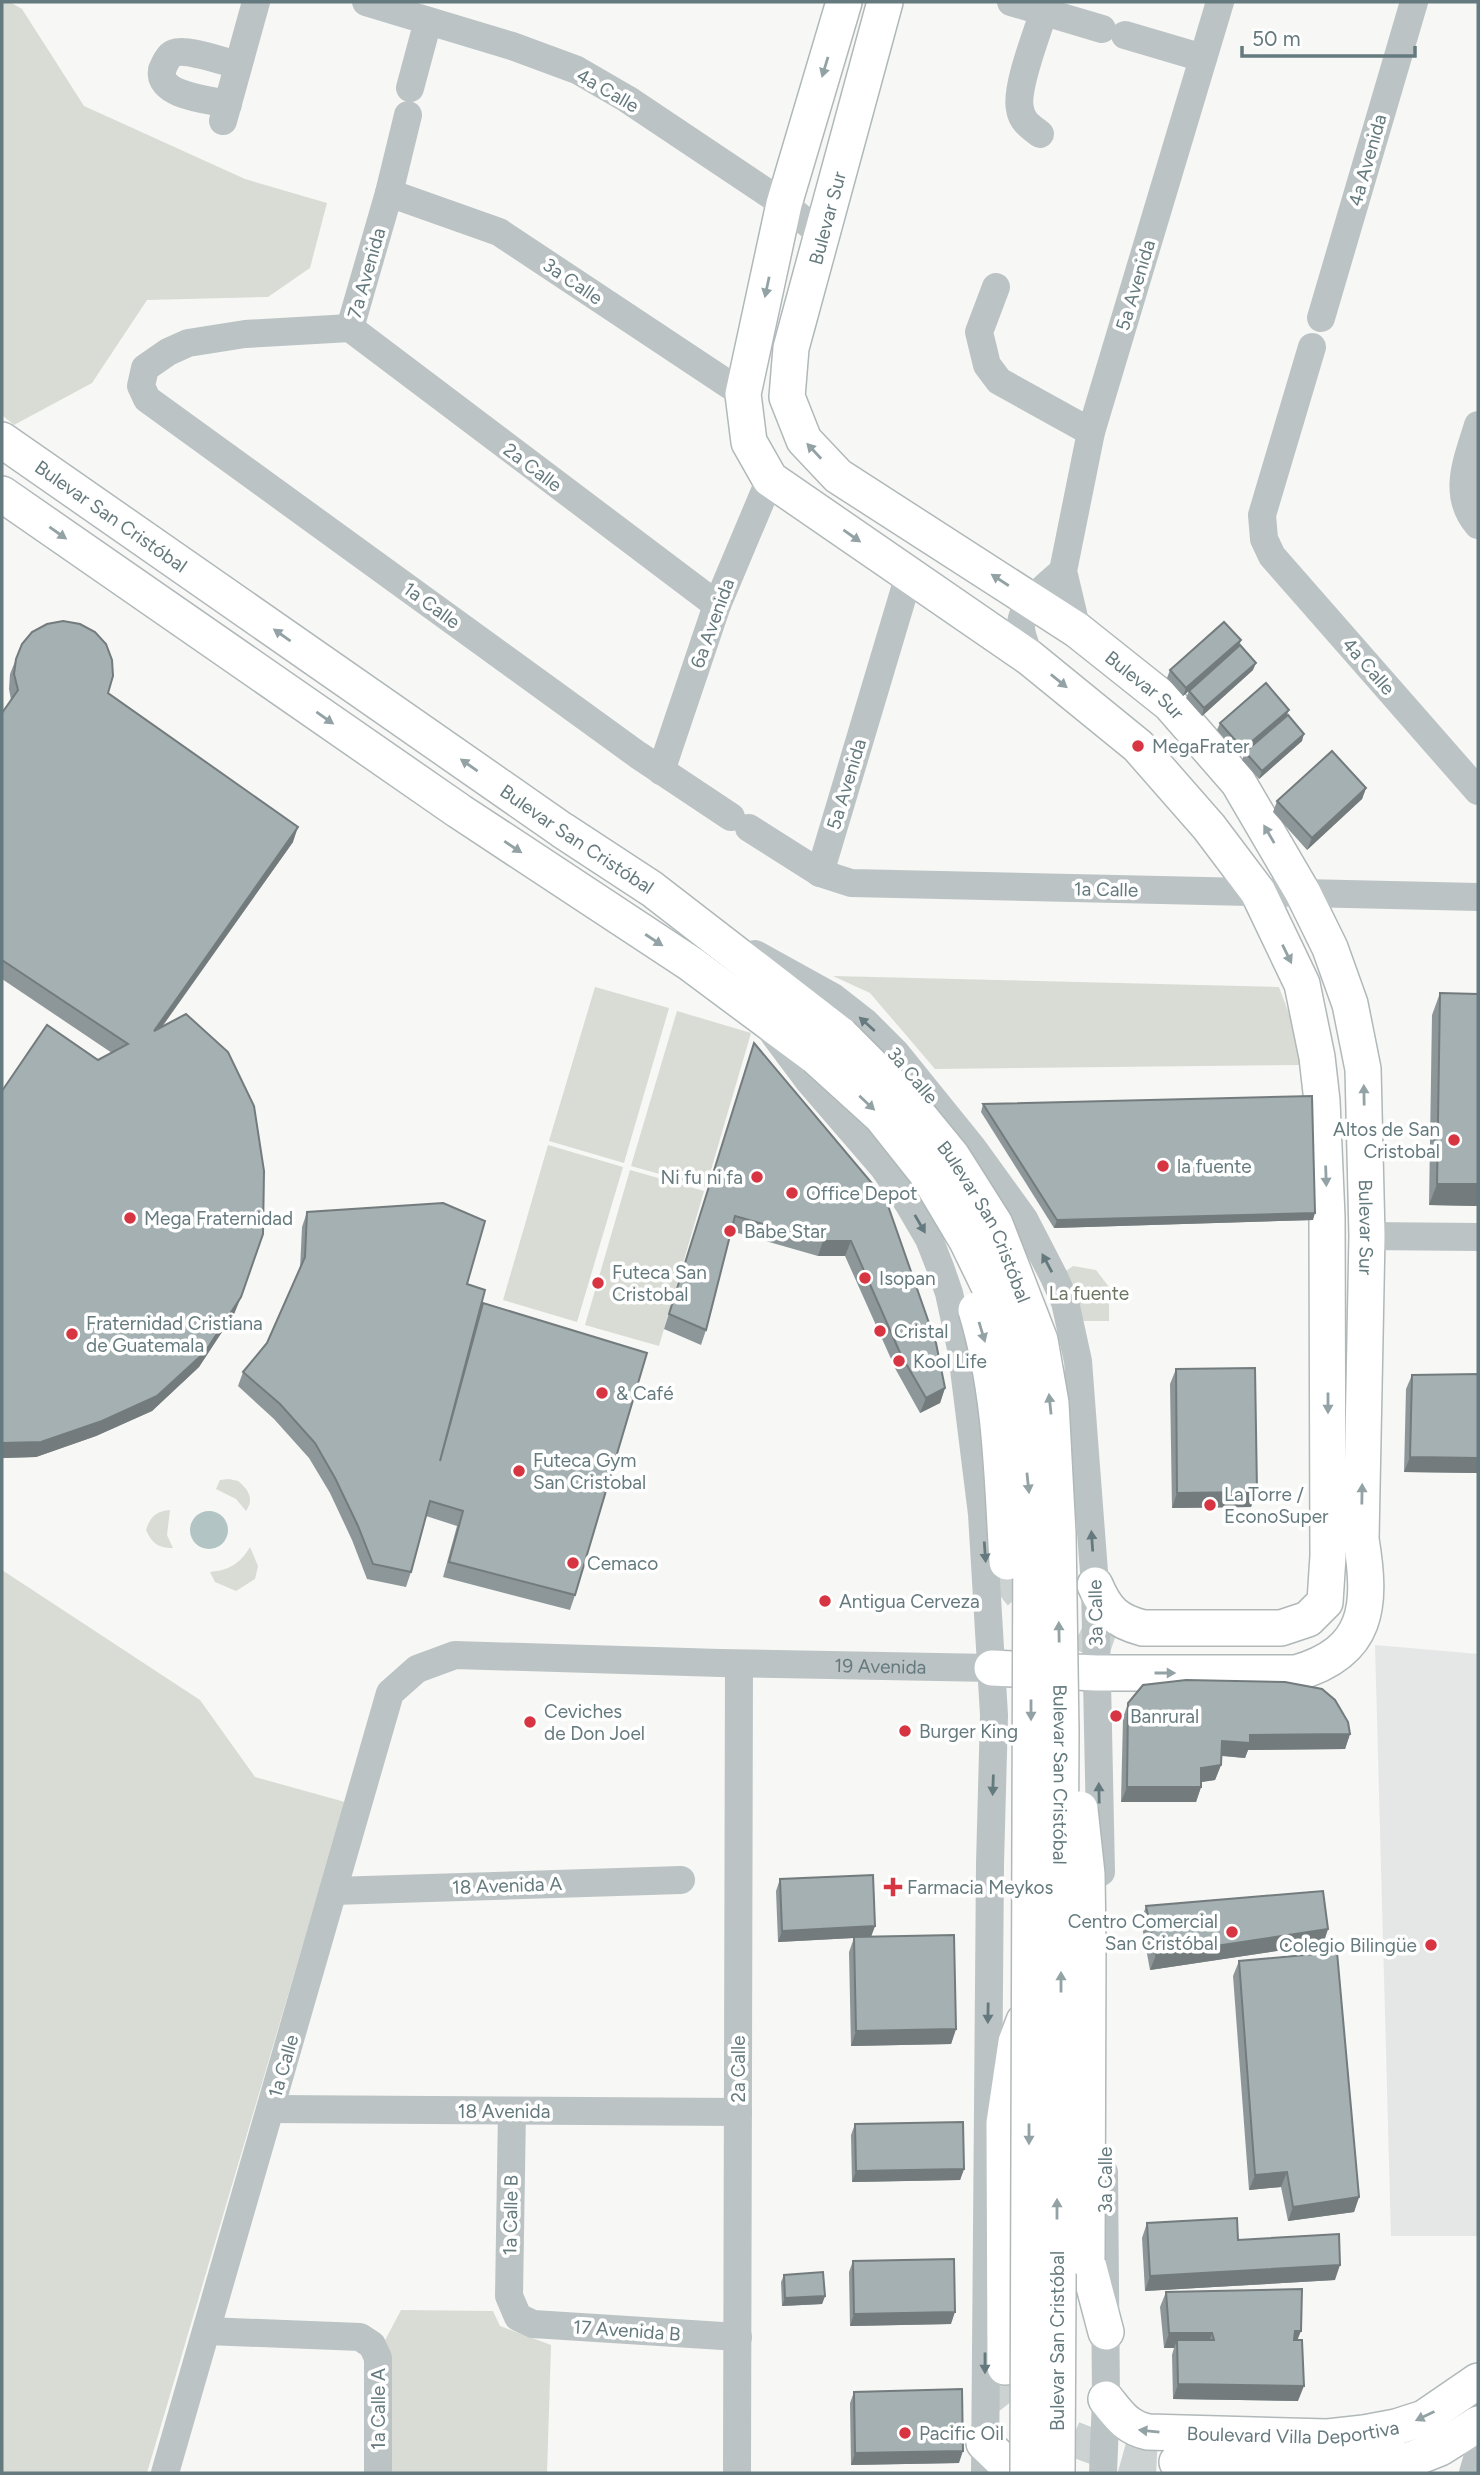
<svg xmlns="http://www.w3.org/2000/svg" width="1480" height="2475" font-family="Figtree,sans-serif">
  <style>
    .built { fill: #e5e7e6 }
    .green { fill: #d9dcd4 }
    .water { fill: #b3c4c4 }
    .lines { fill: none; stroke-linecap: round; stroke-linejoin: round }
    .major-tunnel { stroke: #cbd2d1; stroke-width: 35; stroke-dasharray: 35 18; stroke-linecap: butt }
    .major-casing { stroke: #b0b8b9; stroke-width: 38 }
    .minor { stroke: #bcc3c4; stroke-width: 28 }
    .major { stroke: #fff; stroke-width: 35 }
    .major-bridge-casing { stroke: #b0b8b9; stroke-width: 38; stroke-linecap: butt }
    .major-bridge { stroke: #fff; stroke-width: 35 }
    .wall { fill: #8d9799 }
    .shaded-wall { fill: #737b7d }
    .building { fill: #a4b0b2; stroke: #737b7d; stroke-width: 2 }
    .oneway { fill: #93a2a5 }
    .oneway2 { fill: #657a7e }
    .poi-dot { fill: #d73542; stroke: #fff; stroke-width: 2.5 }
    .labels { text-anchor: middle; stroke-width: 7; stroke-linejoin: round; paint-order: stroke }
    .street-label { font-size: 19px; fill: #657a7e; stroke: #fff }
    .poi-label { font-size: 19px; fill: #657a7e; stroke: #fff; text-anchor: start }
    .park-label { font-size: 19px; fill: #6c7663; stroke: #fff }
  </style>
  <rect width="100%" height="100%" fill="#f7f7f5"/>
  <polygon class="built" points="1375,1645 1478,1654 1478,2236 1391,2236"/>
  <g class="green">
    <polygon points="2,2 10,2 22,9 84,106 245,179 327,203 310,268 268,297 147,300 92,383 14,425 2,415"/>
    <polygon points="833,976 1279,987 1294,1027 1304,1065 935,1069 870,993"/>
    <polygon points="595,987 669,1008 624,1163 549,1141"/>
    <polygon points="677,1011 751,1033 706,1187 631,1166"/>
    <polygon points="548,1145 623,1167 577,1322 503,1300"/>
    <polygon points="630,1170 704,1191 659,1346 585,1325"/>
    <polygon points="1073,1266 1096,1270 1109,1287 1109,1321 1076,1321 1063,1273"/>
    <path d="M229,1479L238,1481C248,1489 255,1499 246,1511L236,1499L216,1489L220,1480Z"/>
    <path d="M170,1510L167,1535L173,1548C158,1548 152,1543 146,1530C150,1517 156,1511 170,1510Z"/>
    <path d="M250,1547L258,1566L255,1579L236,1591L215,1582L210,1572C229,1570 240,1564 250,1547Z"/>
    <polygon points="2,1570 200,1700 255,1777 345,1802 147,2473 2,2473"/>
    <polygon points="401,2310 493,2311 500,2326 551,2345 547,2473 379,2473 382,2346"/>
  </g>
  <circle class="water" cx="209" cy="1530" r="19"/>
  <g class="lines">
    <g class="major-tunnel">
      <path d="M1007,1562C1009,1568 1010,1577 1013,1583C1029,1613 1096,1642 1128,1650"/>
      <path d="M1005,2367C1005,2374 1005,2383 1007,2389C1018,2424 1106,2453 1139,2460C1151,2462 1165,2462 1177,2462"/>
    </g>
    <g class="major-casing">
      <g id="major">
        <path d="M844,2L784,204L743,394L749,442L770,479L1030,658L1138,746L1209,827L1258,892L1302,984L1317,1057L1322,1101L1327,1217L1328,1556L1325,1602L1308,1619L1281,1628H1143C1116,1621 1106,1611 1095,1585"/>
        <path id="s2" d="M885,2L791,348L787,397L804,440L838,476L1077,630L1170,704L1238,782L1303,893L1330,948L1350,1004L1363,1069L1367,1236L1361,1539C1372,1606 1369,1652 1296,1673H1096L992,1668"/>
        <path id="s3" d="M2,440L562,830L652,889L841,1035"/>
        <polyline points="2,494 459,811 691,964 816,1057"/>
        <polyline points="1087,2260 1106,2332"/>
        <polyline points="1005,2367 1004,2123 1016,2042 1024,2021"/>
        <path id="s4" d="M1106,2399C1118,2414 1127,2428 1148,2432L1328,2437L1364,2433L1396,2427L1424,2418L1478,2381"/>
        <polyline points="984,2443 1010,2468 1026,2473"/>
        <polyline points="1177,2462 1284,2464 1410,2460"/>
        <polyline points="1387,2469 1440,2448 1478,2424"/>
      </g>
    </g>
    <g class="minor">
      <polyline points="366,2 512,46 577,70 627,99 784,204 822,235"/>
      <polyline points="1011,2 1102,29"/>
      <polyline points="1125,35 1203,58"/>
      <polyline points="410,88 428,21"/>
      <path d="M228,104C210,100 157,96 162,70C164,65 168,55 174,53C187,48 224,62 238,65"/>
      <polyline points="223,121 256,2"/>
      <path d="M1040,134C1031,127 1022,122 1020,109C1015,88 1037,34 1044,11"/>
      <polyline points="389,193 499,232 743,394"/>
      <polyline points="996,287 979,332 987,365 999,381 1091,432"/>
      <polyline points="1321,318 1414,2"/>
      <polyline points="350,328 245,334 188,343 168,352 145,368 141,386 147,399 638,755 731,817"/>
      <polyline points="350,328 717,605"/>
      <polyline points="350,328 389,193 408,115"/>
      <polyline points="1312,347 1262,515 1264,539 1272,556 1478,791"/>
      <path d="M1478,425C1468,459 1451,494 1478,525"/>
      <polyline points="1077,630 1063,571 1091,432 1220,2"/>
      <path d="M1030,658C1027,648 1020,635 1021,624C1022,603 1048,585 1063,571"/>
      <polyline points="661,771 717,605 770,479"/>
      <polyline points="749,828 820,873 851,883 1478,897"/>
      <polyline points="820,873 909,575"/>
      <polyline points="755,954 833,997 865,1022 896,1053 972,1147 1024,1219 1054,1277 1065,1302 1078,1361 1095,1585 1101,1872"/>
      <polyline points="773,1033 808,1080 883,1167 908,1203 929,1239 940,1267 949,1293 962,1353 982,1514 994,1715 990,1864 985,2473"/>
      <polyline points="1367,1236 1478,1237"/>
      <polyline points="333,1891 681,1880"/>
      <polyline points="271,2109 738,2112"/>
      <polyline points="512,2111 509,2296 518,2317 533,2324 738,2337"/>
      <polyline points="207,2331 360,2337 372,2345 378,2358 378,2473"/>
      <path id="s1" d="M165,2473L390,1693L417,1669L455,1655L720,1663L992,1668"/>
      <polyline points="737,2473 739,1664"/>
      <polyline points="1103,2473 1106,2399 1104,2172"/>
      <polyline points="1473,2473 1478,2456"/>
    </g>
    <use href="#major" class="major"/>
    <g class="major-bridge-casing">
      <g id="major-bridge">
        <path id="s5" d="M841,1035L907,1101L952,1156L995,1224L1040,1340L1051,1403L1058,1533L1061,1733L1057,2473"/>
        <polyline points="816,1057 881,1116 927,1174 967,1241 1001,1311 1015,1360 1031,1511 1028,2473"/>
        <path d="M976,1310C1001,1392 1002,1477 1007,1562"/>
        <polyline points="1080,1809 1087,1874 1088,1945 1087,2260"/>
      </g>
    </g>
    <use href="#major-bridge" class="major-bridge"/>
  </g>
  <g class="wall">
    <polygon points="1241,640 1238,648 1253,670 1202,716 1186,698 1189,691 1183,696 1167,678 1170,670"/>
    <polygon points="16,659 108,693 293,842 162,1027 235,1312 199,1367 152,1411 96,1436 36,1457 2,1458 2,1091 98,1060 112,1053 2,979 2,713 11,700 9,689 10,674"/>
    <polygon points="1287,715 1302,741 1259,779 1242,760 1245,753 1240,757 1217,730 1220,723"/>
    <polygon points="1366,788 1362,799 1307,850 1273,812 1277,801"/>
    <polygon points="1440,993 1478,994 1478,1206 1429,1205 1432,1015"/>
    <polygon points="754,1043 945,1388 940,1403 920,1413 896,1370 845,1256 818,1256 731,1231 706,1330 701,1345 664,1329"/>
    <polygon points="983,1104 1313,1220 1054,1228 981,1112"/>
    <polygon points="307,1212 467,1284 478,1318 483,1303 575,1595 570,1610 443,1577 457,1526 426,1516 411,1572 406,1587 367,1579 352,1540 330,1493 309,1458 274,1419 238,1386 243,1372 267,1343 300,1269 302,1227"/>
    <polygon points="1176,1369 1257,1492 1251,1507 1172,1508 1170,1384"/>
    <polygon points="1478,1374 1478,1473 1404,1472 1406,1389 1412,1375"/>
    <polygon points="1128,1703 1350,1734 1345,1749 1248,1750 1245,1758 1221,1756 1221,1765 1215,1780 1201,1782 1201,1787 1196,1802 1121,1802 1123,1718"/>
    <polygon points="780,1879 875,1926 871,1936 956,2029 951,2044 851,2046 849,1952 854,1938 778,1942 776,1891"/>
    <polygon points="1146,1906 1328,1929 1323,1944 1150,1970 1141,1921"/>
    <polygon points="1239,1961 1359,2197 1354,2212 1288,2221 1281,2187 1249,2190 1233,1976"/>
    <polygon points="855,2124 964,2169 960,2180 852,2182 851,2135"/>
    <polygon points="1147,2223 1238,2240 1335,2280 1145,2291 1142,2238"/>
    <polygon points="853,2261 951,2324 850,2326 849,2272"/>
    <polygon points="784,2275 825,2296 822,2304 782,2306 781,2282"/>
    <polygon points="1166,2292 1297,2340 1298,2401 1173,2399 1172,2355 1174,2348 1164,2348 1160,2307"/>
    <polygon points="854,2392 959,2463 851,2465 850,2403"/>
  </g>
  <g class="shaded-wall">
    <polygon points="1241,640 1238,648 1183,696 1186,688"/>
    <polygon points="1256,663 1253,670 1202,716 1204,708"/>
    <polygon points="1289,710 1286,717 1240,757 1243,749"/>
    <polygon points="1304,734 1302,741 1259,779 1262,771"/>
    <polygon points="1366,788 1362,799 1307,850 1312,838"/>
    <polygon points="298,827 293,842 148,1046 154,1031"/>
    <polygon points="1437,1184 1478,1184 1478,1206 1429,1205"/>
    <polygon points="1315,1213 1313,1220 1054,1228 1057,1220"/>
    <polygon points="823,1241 851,1241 845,1256 818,1256"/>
    <polygon points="241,1297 235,1312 199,1367 152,1411 96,1436 36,1457 2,1458 2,1443"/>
    <polygon points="945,1388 940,1403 920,1413 926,1398"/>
    <polygon points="1410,1457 1478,1458 1478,1473 1404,1472"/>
    <polygon points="1257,1492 1251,1507 1172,1508 1177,1493"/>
    <polygon points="1350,1734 1345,1749 1248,1750 1245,1758 1216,1755 1222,1741 1250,1735"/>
    <polygon points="1221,1765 1215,1780 1195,1783 1201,1768"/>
    <polygon points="1127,1787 1201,1787 1196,1802 1121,1802"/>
    <polygon points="875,1926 871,1937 778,1942 782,1931"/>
    <polygon points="1328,1929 1323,1944 1150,1970 1156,1955"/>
    <polygon points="956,2029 951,2044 851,2046 856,2031"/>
    <polygon points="964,2169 960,2180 852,2182 856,2171"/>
    <polygon points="1287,2172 1281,2187 1249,2190 1255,2175"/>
    <polygon points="1359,2197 1354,2212 1288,2221 1293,2207"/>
    <polygon points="1340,2265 1335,2280 1145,2291 1150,2276"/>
    <polygon points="825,2296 822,2304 782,2306 785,2298"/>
    <polygon points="955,2312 951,2324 850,2326 854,2314"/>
    <polygon points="1295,2331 1301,2331 1295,2346 1289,2346"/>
    <polygon points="1169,2333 1212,2333 1207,2348 1177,2340 1174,2348 1164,2348"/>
    <polygon points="1178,2384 1304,2386 1298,2401 1173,2399"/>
    <polygon points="963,2451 959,2463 851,2465 855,2453"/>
  </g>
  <g class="building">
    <polygon points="63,621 80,624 95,632 106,644 112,660 113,676 108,693 298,827 154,1031 186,1014 228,1052 254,1106 264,1171 263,1234 241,1297 205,1352 157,1396 102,1421 41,1442 2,1443 2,1091 47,1025 98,1060 128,1044 2,960 2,713 18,690 14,674 16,659 22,644 32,632 47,624"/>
    <polygon points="1224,622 1241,640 1186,688 1170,670"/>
    <polygon points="1240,645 1256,663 1204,708 1189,691"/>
    <polygon points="1266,683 1289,710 1243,749 1220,723"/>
    <polygon points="1288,715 1304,734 1262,771 1245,752"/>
    <polygon points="1332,751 1366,788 1312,838 1277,801"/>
    <polygon points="1440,993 1478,994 1478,1184 1437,1184"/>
    <polygon points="754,1043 886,1200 936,1343 945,1388 926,1398 901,1355 851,1241 823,1241 735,1216 706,1330 669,1314"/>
    <polygon points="1312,1096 1315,1213 1057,1220 983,1104"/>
    <polygon points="443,1203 485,1221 467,1284 485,1290 440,1461 483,1303 647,1353 575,1595 449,1562 463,1511 430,1501 411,1572 373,1564 358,1526 335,1478 315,1443 280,1404 243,1372 267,1343 305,1257 307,1212"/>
    <polygon points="1255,1368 1257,1492 1177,1493 1176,1369"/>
    <polygon points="1478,1374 1478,1458 1410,1457 1412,1375"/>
    <polygon points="1186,1680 1285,1682 1322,1689 1335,1700 1348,1722 1350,1734 1250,1735 1250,1743 1222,1741 1221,1765 1201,1768 1201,1787 1127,1787 1128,1703 1143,1685"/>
    <polygon points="873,1875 875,1926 782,1931 780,1879"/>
    <polygon points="1323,1891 1328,1929 1156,1955 1146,1906"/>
    <polygon points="954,1935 956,2029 856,2031 854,1937"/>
    <polygon points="1337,1952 1359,2197 1293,2207 1287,2172 1255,2175 1239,1961"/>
    <polygon points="963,2122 964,2169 856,2171 855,2124"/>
    <polygon points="1237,2218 1238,2240 1339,2234 1340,2265 1150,2276 1147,2223"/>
    <polygon points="954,2259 955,2312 854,2314 853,2261"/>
    <polygon points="823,2272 825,2296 785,2298 784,2275"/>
    <polygon points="1302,2289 1301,2331 1295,2331 1294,2340 1302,2340 1304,2386 1178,2384 1177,2340 1214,2340 1212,2333 1169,2333 1166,2292"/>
    <polygon points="962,2389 963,2451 855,2453 854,2392"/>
  </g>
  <defs><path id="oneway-solid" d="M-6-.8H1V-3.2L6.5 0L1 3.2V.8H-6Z" transform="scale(1.75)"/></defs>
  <g class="oneway">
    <use href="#oneway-solid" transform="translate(825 67) rotate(107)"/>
    <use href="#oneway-solid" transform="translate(767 287) rotate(102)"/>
    <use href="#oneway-solid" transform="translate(814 451) rotate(-133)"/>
    <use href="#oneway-solid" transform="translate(58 533) rotate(35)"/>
    <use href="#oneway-solid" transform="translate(852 536) rotate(35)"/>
    <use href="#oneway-solid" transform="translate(1000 580) rotate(-147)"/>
    <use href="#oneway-solid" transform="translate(282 635) rotate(-145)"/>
    <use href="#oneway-solid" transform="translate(1059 681) rotate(39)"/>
    <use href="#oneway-solid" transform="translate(325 718) rotate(35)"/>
    <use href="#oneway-solid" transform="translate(469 765) rotate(-145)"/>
    <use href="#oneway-solid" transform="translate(1269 834) rotate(-120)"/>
    <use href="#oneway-solid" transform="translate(513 847) rotate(34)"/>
    <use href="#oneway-solid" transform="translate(654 940) rotate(33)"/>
    <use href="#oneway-solid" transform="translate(1287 954) rotate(64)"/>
    <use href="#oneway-solid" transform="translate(1364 1095) rotate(-91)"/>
    <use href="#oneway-solid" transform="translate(867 1103) rotate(43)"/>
    <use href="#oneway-solid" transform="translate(1326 1176) rotate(88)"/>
    <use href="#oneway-solid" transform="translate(982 1332) rotate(73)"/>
    <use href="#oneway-solid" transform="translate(1328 1403) rotate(90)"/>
    <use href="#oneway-solid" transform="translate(1050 1404) rotate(-96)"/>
    <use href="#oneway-solid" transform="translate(1028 1483) rotate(84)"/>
    <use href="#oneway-solid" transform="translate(1362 1494) rotate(-89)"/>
    <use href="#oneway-solid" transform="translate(1059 1632) rotate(-91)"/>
    <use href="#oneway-solid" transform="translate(1165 1673)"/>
    <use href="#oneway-solid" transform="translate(1031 1710) rotate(90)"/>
    <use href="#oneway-solid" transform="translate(1061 1982) rotate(-90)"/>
    <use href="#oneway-solid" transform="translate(1029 2134) rotate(90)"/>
    <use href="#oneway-solid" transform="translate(1057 2209) rotate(-90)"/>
    <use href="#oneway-solid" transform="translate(1425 2416) rotate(154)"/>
    <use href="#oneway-solid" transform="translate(1149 2431) rotate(-174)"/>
  </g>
  <g class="oneway2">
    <use href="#oneway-solid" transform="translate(867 1024) rotate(-138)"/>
    <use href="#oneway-solid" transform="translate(920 1224) rotate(60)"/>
    <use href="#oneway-solid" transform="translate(1047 1263) rotate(-118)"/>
    <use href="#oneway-solid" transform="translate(1092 1541) rotate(-94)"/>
    <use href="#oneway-solid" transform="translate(985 1552) rotate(86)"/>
    <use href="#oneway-solid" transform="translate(993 1785) rotate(92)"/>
    <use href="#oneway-solid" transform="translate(1099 1793) rotate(-91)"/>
    <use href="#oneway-solid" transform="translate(988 2013) rotate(91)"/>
    <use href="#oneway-solid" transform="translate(985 2363) rotate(90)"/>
  </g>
  <g class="poi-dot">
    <circle cx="1138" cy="746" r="7"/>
    <circle cx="1454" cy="1140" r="7"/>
    <circle cx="1163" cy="1166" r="7"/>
    <circle cx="757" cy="1177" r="7"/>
    <circle cx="792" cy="1193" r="7"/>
    <circle cx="130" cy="1218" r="7"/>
    <circle cx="730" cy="1231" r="7"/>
    <circle cx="865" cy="1278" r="7"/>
    <circle cx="598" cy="1283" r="7"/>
    <circle cx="880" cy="1331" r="7"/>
    <circle cx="72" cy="1334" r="7"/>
    <circle cx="899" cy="1361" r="7"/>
    <circle cx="602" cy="1393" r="7"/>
    <circle cx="519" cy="1471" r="7"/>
    <circle cx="1210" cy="1505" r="7"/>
    <circle cx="573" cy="1563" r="7"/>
    <circle cx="825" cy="1601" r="7"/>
    <circle cx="1116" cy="1716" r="7"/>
    <circle cx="530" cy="1722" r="7"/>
    <circle cx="905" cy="1731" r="7"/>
    <path d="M889.5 1876.5h7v7h7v7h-7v7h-7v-7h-7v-7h7z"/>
    <circle cx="1232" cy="1932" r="7"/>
    <circle cx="1431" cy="1945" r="7"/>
    <circle cx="905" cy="2433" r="7"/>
  </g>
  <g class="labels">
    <g class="street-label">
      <text transform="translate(608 90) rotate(30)" y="7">4a Calle</text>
      <text transform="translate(1367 160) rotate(-74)" y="7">4a Avenida</text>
      <text transform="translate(827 218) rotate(-75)" y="7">Bulevar Sur</text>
      <text transform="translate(366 273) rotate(-74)" y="7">7a Avenida</text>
      <text transform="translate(573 281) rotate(34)" y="7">3a Calle</text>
      <text transform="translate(1135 285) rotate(-73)" y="7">5a Avenida</text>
      <text transform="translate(533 467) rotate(37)" y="7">2a Calle</text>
      <text dy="7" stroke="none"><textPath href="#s3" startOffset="133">Bulevar San Cristóbal</textPath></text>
      <text transform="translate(432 605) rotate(36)" y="7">1a Calle</text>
      <text transform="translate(712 623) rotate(-70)" y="7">6a Avenida</text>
      <text transform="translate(1369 666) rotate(49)" y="7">4a Calle</text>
      <text dy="7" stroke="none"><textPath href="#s2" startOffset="875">Bulevar Sur</textPath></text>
      <text transform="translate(846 784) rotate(-73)" y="7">5a Avenida</text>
      <text dy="7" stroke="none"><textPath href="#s3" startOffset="700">Bulevar San Cristóbal</textPath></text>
      <text transform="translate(1106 889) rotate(1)" y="7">1a Calle</text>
      <text transform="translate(913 1075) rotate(50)" y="7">3a Calle</text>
      <text dy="7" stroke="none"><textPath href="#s5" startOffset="238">Bulevar San Cristóbal</textPath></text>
      <text dy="7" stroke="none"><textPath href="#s2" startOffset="1484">Bulevar Sur</textPath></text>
      <text transform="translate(1095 1613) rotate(-91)" y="7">3a Calle</text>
      <text dy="7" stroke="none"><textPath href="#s1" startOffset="1314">19 Avenida</textPath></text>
      <text dy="7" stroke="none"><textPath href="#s5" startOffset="805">Bulevar San Cristóbal</textPath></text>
      <text transform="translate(507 1885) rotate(-2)" y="7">18 Avenida A</text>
      <text transform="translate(283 2066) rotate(-74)" y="7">1a Calle</text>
      <text transform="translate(738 2069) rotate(-90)" y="7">2a Calle</text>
      <text x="504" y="2118">18 Avenida</text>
      <text transform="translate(1105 2180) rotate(-90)" y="7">3a Calle</text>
      <text transform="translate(510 2215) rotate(-89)" y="7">1a Calle B</text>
      <text transform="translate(627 2330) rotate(4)" y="7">17 Avenida B</text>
      <text transform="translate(1057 2341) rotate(-90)" y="7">Bulevar San Cristóbal</text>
      <text transform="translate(378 2409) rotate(-90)" y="7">1a Calle A</text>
      <text dy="7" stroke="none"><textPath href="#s4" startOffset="200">Boulevard Villa Deportiva</textPath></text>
    </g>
    <g class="poi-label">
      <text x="1152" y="753">MegaFrater</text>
      <text x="1440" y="1136" text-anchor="end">Altos de San<tspan x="1440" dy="22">Cristobal</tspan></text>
      <text x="1177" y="1173">la fuente</text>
      <text x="743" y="1184" text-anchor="end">Ni fu ni fa</text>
      <text x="806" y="1200">Office Depot</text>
      <text x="144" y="1225">Mega Fraternidad</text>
      <text x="744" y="1238">Babe Star</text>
      <text x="612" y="1279">Futeca San<tspan x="612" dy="22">Cristobal</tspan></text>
      <text x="879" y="1285">Isopan</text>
      <text x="86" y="1330">Fraternidad Cristiana<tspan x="86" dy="22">de Guatemala</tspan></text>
      <text x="894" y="1338">Cristal</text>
      <text x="913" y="1368">Kool Life</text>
      <text x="616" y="1400">&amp; Café</text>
      <text x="533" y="1467">Futeca Gym<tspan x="533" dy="22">San Cristobal</tspan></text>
      <text x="1224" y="1501">La Torre /<tspan x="1224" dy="22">EconoSuper</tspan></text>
      <text x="587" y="1570">Cemaco</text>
      <text x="839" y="1608">Antigua Cerveza</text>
      <text x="544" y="1718">Ceviches<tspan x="544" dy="22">de Don Joel</tspan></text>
      <text x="1130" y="1723">Banrural</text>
      <text x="919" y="1738">Burger King</text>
      <text x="907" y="1894">Farmacia Meykos</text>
      <text x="1218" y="1928" text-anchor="end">Centro Comercial<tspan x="1218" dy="22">San Cristóbal</tspan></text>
      <text x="1417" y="1952" text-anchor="end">Colegio Bilingüe</text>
      <text x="919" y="2440">Pacific Oil</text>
    </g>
    <g class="park-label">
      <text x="1089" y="1300">La fuente</text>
    </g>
  </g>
  <rect width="1480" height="2475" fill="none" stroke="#657a7e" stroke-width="7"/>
  <path d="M1242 46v10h173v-10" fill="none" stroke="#657a7e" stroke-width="3.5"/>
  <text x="1252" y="46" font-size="21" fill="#657a7e" stroke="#ffffff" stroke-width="5" paint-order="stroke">50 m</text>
</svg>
